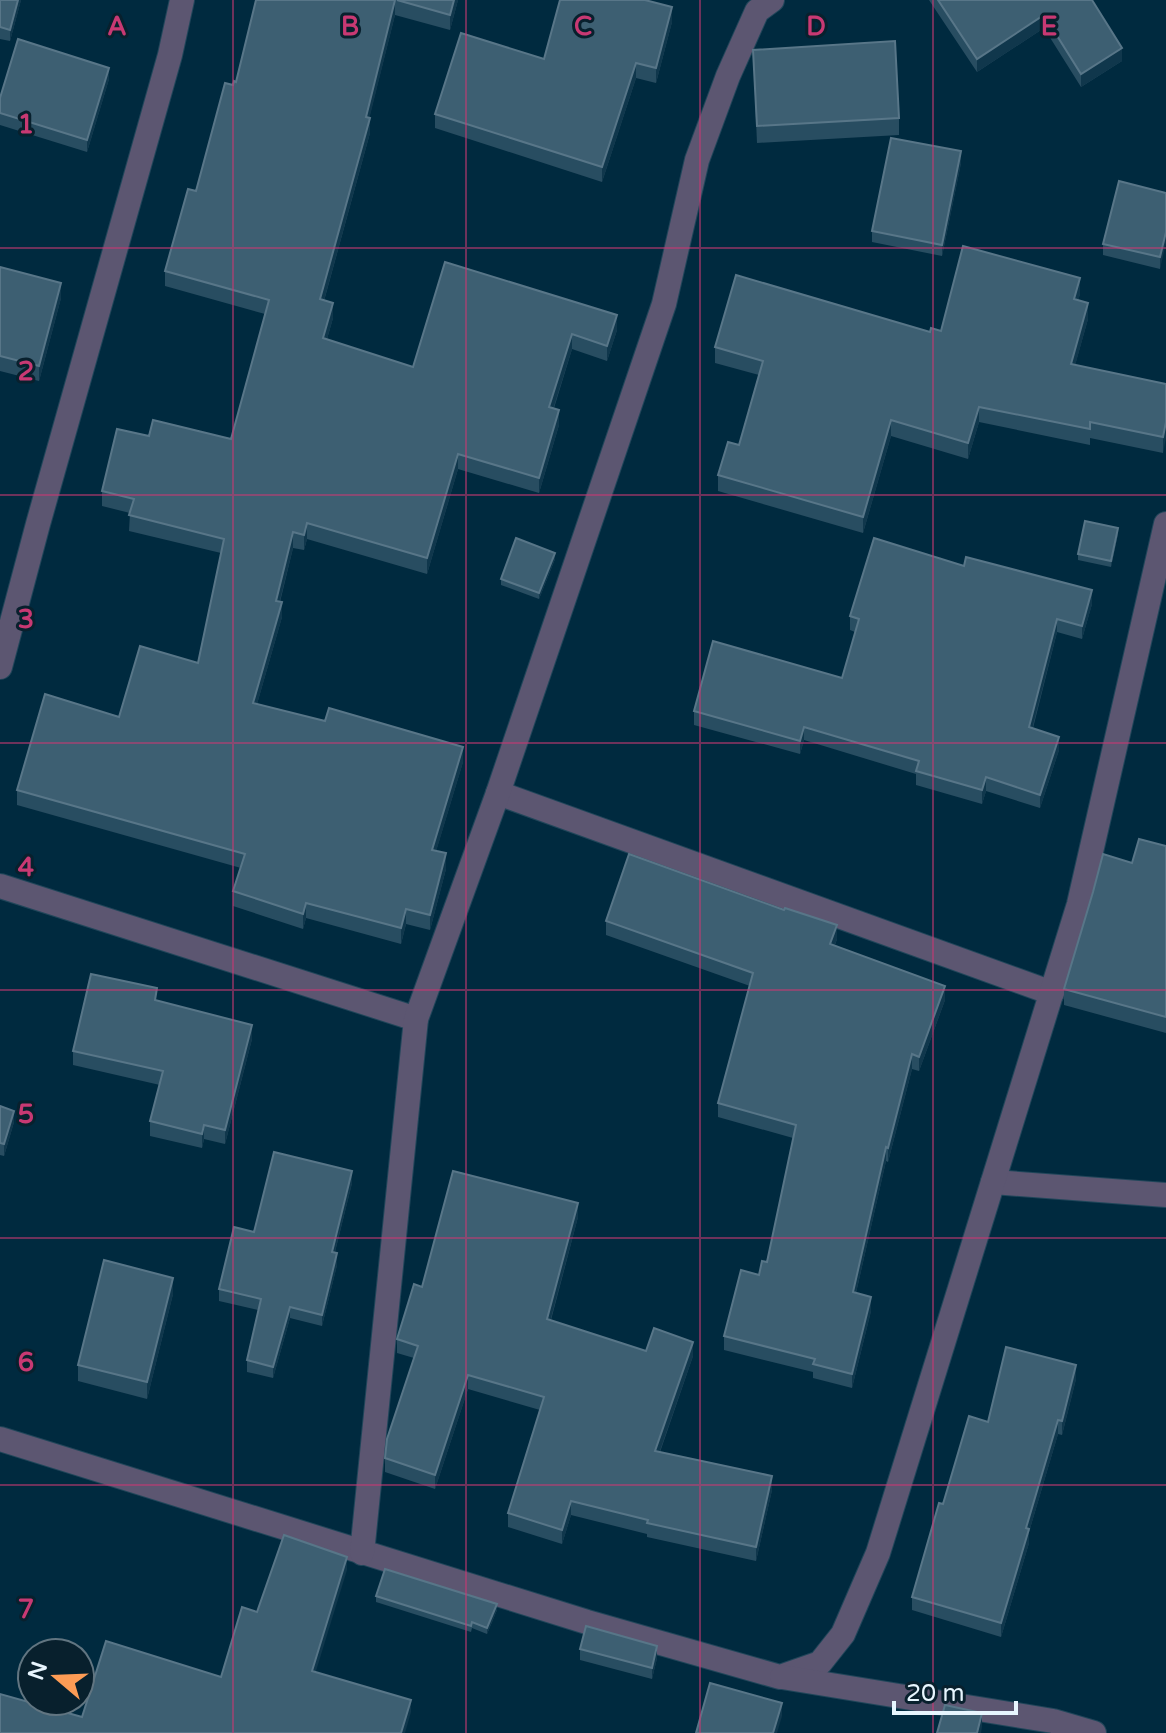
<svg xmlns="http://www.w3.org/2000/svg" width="1166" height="1733" font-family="'Varela Round',sans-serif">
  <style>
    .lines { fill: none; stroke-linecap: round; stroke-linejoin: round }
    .minor-casing { stroke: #20465a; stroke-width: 26 }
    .minor { stroke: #5c5671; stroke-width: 24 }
    .wall { fill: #284d61 }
    .shaded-wall { fill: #10374c }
    .building { fill: #3d5f72; stroke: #587688; stroke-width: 2 }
    .grid { fill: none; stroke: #c83973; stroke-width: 2; stroke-opacity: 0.55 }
    .grid-label { font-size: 26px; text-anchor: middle; font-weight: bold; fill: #c83973; stroke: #08202d; stroke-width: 6; stroke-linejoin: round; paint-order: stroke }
  </style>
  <rect width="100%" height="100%" fill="#002a3f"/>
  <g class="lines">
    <g class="minor-casing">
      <g id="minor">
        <polyline points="0,667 38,524 170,55 182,0"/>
        <polyline points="498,793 1052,993"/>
        <polyline points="0,886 416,1019"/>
        <polyline points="993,1182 1166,1195"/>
        <polyline points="0,1439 587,1622 780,1677 820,1663 843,1634 878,1553 1079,904 1166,524"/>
        <polyline points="362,1553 416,1019 498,793 664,304 697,160 728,76 757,11 772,0"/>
        <polyline points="782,1677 1053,1721 1094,1733"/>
      </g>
    </g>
    <use href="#minor" class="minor"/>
  </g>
  <g class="wall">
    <polygon points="0,0 21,0 10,41 0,39"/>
    <polygon points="256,0 458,0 450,30 395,15 369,118 370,133 324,301 333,318 327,339 413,367 445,262 617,330 607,361 572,349 554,408 559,425 539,493 458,469 427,574 307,539 304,550 293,548 280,602 282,617 257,704 463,762 436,851 446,869 430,930 406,924 401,944 306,918 303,929 233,906 233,891 241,868 17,805 17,790 119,717 198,663 221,553 129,531 130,513 102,506 102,491 149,436 231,439 265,314 165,286 165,271 196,191 233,85 236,82"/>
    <polygon points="929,0 1092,0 1122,61 1081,87 1044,28 977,72"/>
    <polygon points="672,22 656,83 636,78 602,182 435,128 435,114 544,59"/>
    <polygon points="753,50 899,118 899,135 757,143"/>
    <polygon points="109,79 87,152 0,125 0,98"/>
    <polygon points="961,163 942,256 872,242 872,231"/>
    <polygon points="1166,193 1160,269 1103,255 1103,244"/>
    <polygon points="0,267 61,298 39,381 0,371"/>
    <polygon points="1080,294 1078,300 1088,319 1075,365 1166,384 1163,453 1090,438 1090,445 979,422 968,459 891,436 863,533 718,491 718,475 739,445 759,375 715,363 715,347 941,331"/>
    <polygon points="1118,534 1111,567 1078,560 1078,554"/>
    <polygon points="555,559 539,599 501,585 501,579"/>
    <polygon points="1092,604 1082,639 1057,632 1033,728 1059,750 1040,808 986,791 982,804 916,785 916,774 804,740 800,754 694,725 694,711 842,678 855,632 850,630 850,616"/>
    <polygon points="1166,846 1166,1033 1064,1005 1064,989 1132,863"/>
    <polygon points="606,921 837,939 835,945 945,1000 919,1071 912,1069 888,1162 886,1161 856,1293 871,1311 852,1388 813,1378 813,1372 724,1350 724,1336 767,1262 793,1138 718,1117 718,1103 750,986 606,935"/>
    <polygon points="157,1000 252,1039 225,1144 204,1139 202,1148 150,1136 150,1121 160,1085 73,1065 73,1051"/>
    <polygon points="0,1106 14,1122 4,1156 0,1155"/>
    <polygon points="352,1183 335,1252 337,1265 322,1326 290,1318 273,1378 247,1372 247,1360 258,1310 219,1301 219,1289 254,1232"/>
    <polygon points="578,1217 551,1320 646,1351 693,1356 660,1452 772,1490 756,1561 647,1537 647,1534 571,1515 562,1544 508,1527 508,1513 540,1410 468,1389 435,1489 385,1472 385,1458 414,1358 397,1353 397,1339 422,1287"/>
    <polygon points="173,1294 147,1399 78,1381 78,1365"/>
    <polygon points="1076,1379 1062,1435 1058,1434 1029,1532 1029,1543 1001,1637 912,1610 912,1597 988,1422"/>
    <polygon points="376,1596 497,1610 487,1634 472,1628 471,1632 376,1602"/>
    <polygon points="580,1649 657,1658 652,1679 580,1660"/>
  </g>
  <g class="shaded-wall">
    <polygon points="18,0 21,0 10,41 10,30"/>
    <polygon points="395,0 395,15 366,132 366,117"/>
    <polygon points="454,0 458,0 450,30 450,15"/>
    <polygon points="672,7 672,22 656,83 656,68"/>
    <polygon points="1044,15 1044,28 977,72 977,59"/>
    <polygon points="1122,48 1122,61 1081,87 1081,74"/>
    <polygon points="636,63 636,78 602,182 602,167"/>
    <polygon points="109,68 109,79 87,152 87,140"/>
    <polygon points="370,118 370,133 320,315 320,299"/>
    <polygon points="961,151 961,163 942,256 942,245"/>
    <polygon points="1166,232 1166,243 1160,269 1160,257"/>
    <polygon points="1080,278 1080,294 1074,315 1074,299"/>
    <polygon points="61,283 61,298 39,381 39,366"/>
    <polygon points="333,303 333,318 323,353 323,338"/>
    <polygon points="1088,303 1088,319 1071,380 1071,364"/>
    <polygon points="617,315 617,330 607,361 607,346"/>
    <polygon points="572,334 572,349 549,422 549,407"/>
    <polygon points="979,407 979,422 968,459 968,443"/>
    <polygon points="559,410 559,425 539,493 539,478"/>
    <polygon points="891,420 891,436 863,533 863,517"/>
    <polygon points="1166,422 1166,438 1163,453 1163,437"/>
    <polygon points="458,454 458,469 427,574 427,558"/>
    <polygon points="307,523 307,539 304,550 304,535"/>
    <polygon points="1118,528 1118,534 1111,567 1111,561"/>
    <polygon points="293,532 293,548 276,616 276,601"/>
    <polygon points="555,553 555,559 539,599 539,593"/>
    <polygon points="1092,590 1092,604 1082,639 1082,626"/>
    <polygon points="282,602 282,617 253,718 253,703"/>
    <polygon points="1057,619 1057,632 1029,741 1029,727"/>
    <polygon points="804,727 804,740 800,754 800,741"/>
    <polygon points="1059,737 1059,750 1040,808 1040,795"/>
    <polygon points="463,747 463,762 432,865 432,850"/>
    <polygon points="986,777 986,791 982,804 982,790"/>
    <polygon points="446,853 446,869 430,930 430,915"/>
    <polygon points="306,903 306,918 303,929 303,914"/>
    <polygon points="406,909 406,924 401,944 401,928"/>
    <polygon points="837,925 837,939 830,958 830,944"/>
    <polygon points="945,986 945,1000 919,1071 919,1057"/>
    <polygon points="252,1025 252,1039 225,1144 225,1130"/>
    <polygon points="912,1054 912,1069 888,1162 888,1148"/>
    <polygon points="14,1111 14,1122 4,1156 4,1144"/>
    <polygon points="204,1125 204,1139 202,1148 202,1134"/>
    <polygon points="886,1147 886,1161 853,1306 853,1292"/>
    <polygon points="352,1171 352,1183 332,1263 332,1252"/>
    <polygon points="578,1203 578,1217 547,1333 547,1319"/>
    <polygon points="337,1253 337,1265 322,1326 322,1315"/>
    <polygon points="173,1278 173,1294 147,1399 147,1382"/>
    <polygon points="871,1297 871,1311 852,1388 852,1374"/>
    <polygon points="290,1307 290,1318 273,1378 273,1367"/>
    <polygon points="693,1342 693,1356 655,1465 655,1451"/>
    <polygon points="1076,1365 1076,1379 1062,1435 1062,1421"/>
    <polygon points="468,1375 468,1389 435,1489 435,1475"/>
    <polygon points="1058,1420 1058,1434 1029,1532 1029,1543 1001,1637 1001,1623 1026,1528"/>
    <polygon points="772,1476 772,1490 756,1561 756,1547"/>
    <polygon points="571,1501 571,1515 562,1544 562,1530"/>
    <polygon points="347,1557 347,1570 312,1684 312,1671"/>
    <polygon points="497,1604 497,1610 487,1634 487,1628"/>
    <polygon points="657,1646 657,1658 652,1679 652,1668"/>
    <polygon points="411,1700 411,1712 405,1733 401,1733"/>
    <polygon points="782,1703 782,1716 777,1733 773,1733"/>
    <polygon points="982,1713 982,1727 981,1733 977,1733"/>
  </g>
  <g class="building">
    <polygon points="0,0 18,0 10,30 0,27"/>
    <polygon points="256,0 395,0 366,117 370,118 320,299 333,303 323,338 413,367 445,262 617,315 607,346 572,334 549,407 559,410 539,478 458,454 427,558 307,523 304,535 293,532 276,601 282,602 253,703 325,721 329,708 463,747 432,850 446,853 430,915 406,909 401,928 306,903 303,914 233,891 245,854 17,790 45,694 119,717 140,646 198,663 224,539 129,515 134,499 102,491 117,429 149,436 153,420 231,439 269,300 165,271 188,189 196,191 225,83 233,85 234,81 236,82"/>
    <polygon points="397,0 454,0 450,15"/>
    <polygon points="560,0 645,0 672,7 656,68 636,63 602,167 435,114 461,33 544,59"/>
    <polygon points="938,0 1092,0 1122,48 1081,74 1044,15 977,59"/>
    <polygon points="18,39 109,68 87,140 0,113 0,98"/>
    <polygon points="895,41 899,118 757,126 753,50"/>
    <polygon points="891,138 961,151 942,245 872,231"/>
    <polygon points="1119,181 1166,193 1166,232 1160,257 1103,244"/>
    <polygon points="963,246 1080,278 1074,299 1088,303 1071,364 1166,384 1166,422 1163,437 1090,422 1090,429 979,407 968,443 891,420 863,517 718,475 728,442 739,445 763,361 715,347 736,275 930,332 931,328 941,331"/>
    <polygon points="0,267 61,283 39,366 0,356"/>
    <polygon points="1085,521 1118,528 1111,561 1078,554"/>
    <polygon points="516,538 555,553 539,593 501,579"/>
    <polygon points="874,538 964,566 966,557 1092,590 1082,626 1057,619 1029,727 1059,737 1040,795 986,777 982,790 916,771 919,761 804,727 800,741 694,711 713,641 842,678 859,619 850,616"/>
    <polygon points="1139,839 1166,846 1166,1017 1064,989 1093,892 1103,854 1132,863"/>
    <polygon points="629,854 784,910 785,908 837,925 830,944 945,986 919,1057 912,1054 888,1148 886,1147 853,1292 871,1297 852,1374 813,1364 815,1359 724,1336 741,1270 759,1275 762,1261 767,1262 796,1125 718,1103 753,973 606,921"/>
    <polygon points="91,974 157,988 155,1000 252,1025 225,1130 204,1125 202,1134 150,1121 163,1071 73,1051"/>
    <polygon points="0,1106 14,1111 4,1144 0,1143"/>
    <polygon points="274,1152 352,1171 332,1252 337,1253 322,1315 290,1307 273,1367 247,1360 261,1299 219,1289 234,1227 254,1232"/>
    <polygon points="453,1171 578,1203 547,1319 646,1351 654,1328 693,1342 655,1451 772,1476 756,1547 647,1523 648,1520 571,1501 562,1530 508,1513 544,1397 468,1375 435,1475 385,1458 387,1439 418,1346 397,1339 414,1284 422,1287"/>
    <polygon points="104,1260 173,1278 147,1382 78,1365"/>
    <polygon points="1006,1347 1076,1365 1062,1421 1058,1420 1026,1528 1029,1529 1001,1623 912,1597 939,1503 943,1504 969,1416 988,1422"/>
    <polygon points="284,1535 347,1557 312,1671 411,1700 401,1733 0,1733 0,1694 82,1717 106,1641 221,1677 242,1607 257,1612"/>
    <polygon points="385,1569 497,1604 487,1628 472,1622 471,1626 376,1596"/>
    <polygon points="586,1626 657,1646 652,1668 580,1649"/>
    <polygon points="710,1683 782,1703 773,1733 696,1733"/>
    <polygon points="945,1705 982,1713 977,1733 937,1733"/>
  </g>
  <path class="grid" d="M233,0V1733M466,0V1733M700,0V1733M933,0V1733M0,248H1166M0,495H1166M0,743H1166M0,990H1166M0,1238H1166M0,1485H1166"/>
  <g class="grid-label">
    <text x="117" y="35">A</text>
    <text x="350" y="35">B</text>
    <text x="583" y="35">C</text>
    <text x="816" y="35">D</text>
    <text x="1049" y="35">E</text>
    <text x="26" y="133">1</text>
    <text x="26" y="380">2</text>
    <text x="26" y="628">3</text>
    <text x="26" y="876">4</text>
    <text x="26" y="1123">5</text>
    <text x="26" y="1371">6</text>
    <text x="26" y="1618">7</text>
  </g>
  <g transform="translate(56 1677) rotate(289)"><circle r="38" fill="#08202d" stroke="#617581" stroke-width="2"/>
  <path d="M0-6L14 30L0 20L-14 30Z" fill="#fd9c55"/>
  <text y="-12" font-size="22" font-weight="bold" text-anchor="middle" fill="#e7f5fe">N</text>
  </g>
  <path d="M894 1701v12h122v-12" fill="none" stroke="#e7f5fe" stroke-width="4"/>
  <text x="906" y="1701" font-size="24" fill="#e7f5fe" stroke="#08202d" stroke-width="6" paint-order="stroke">20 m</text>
</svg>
